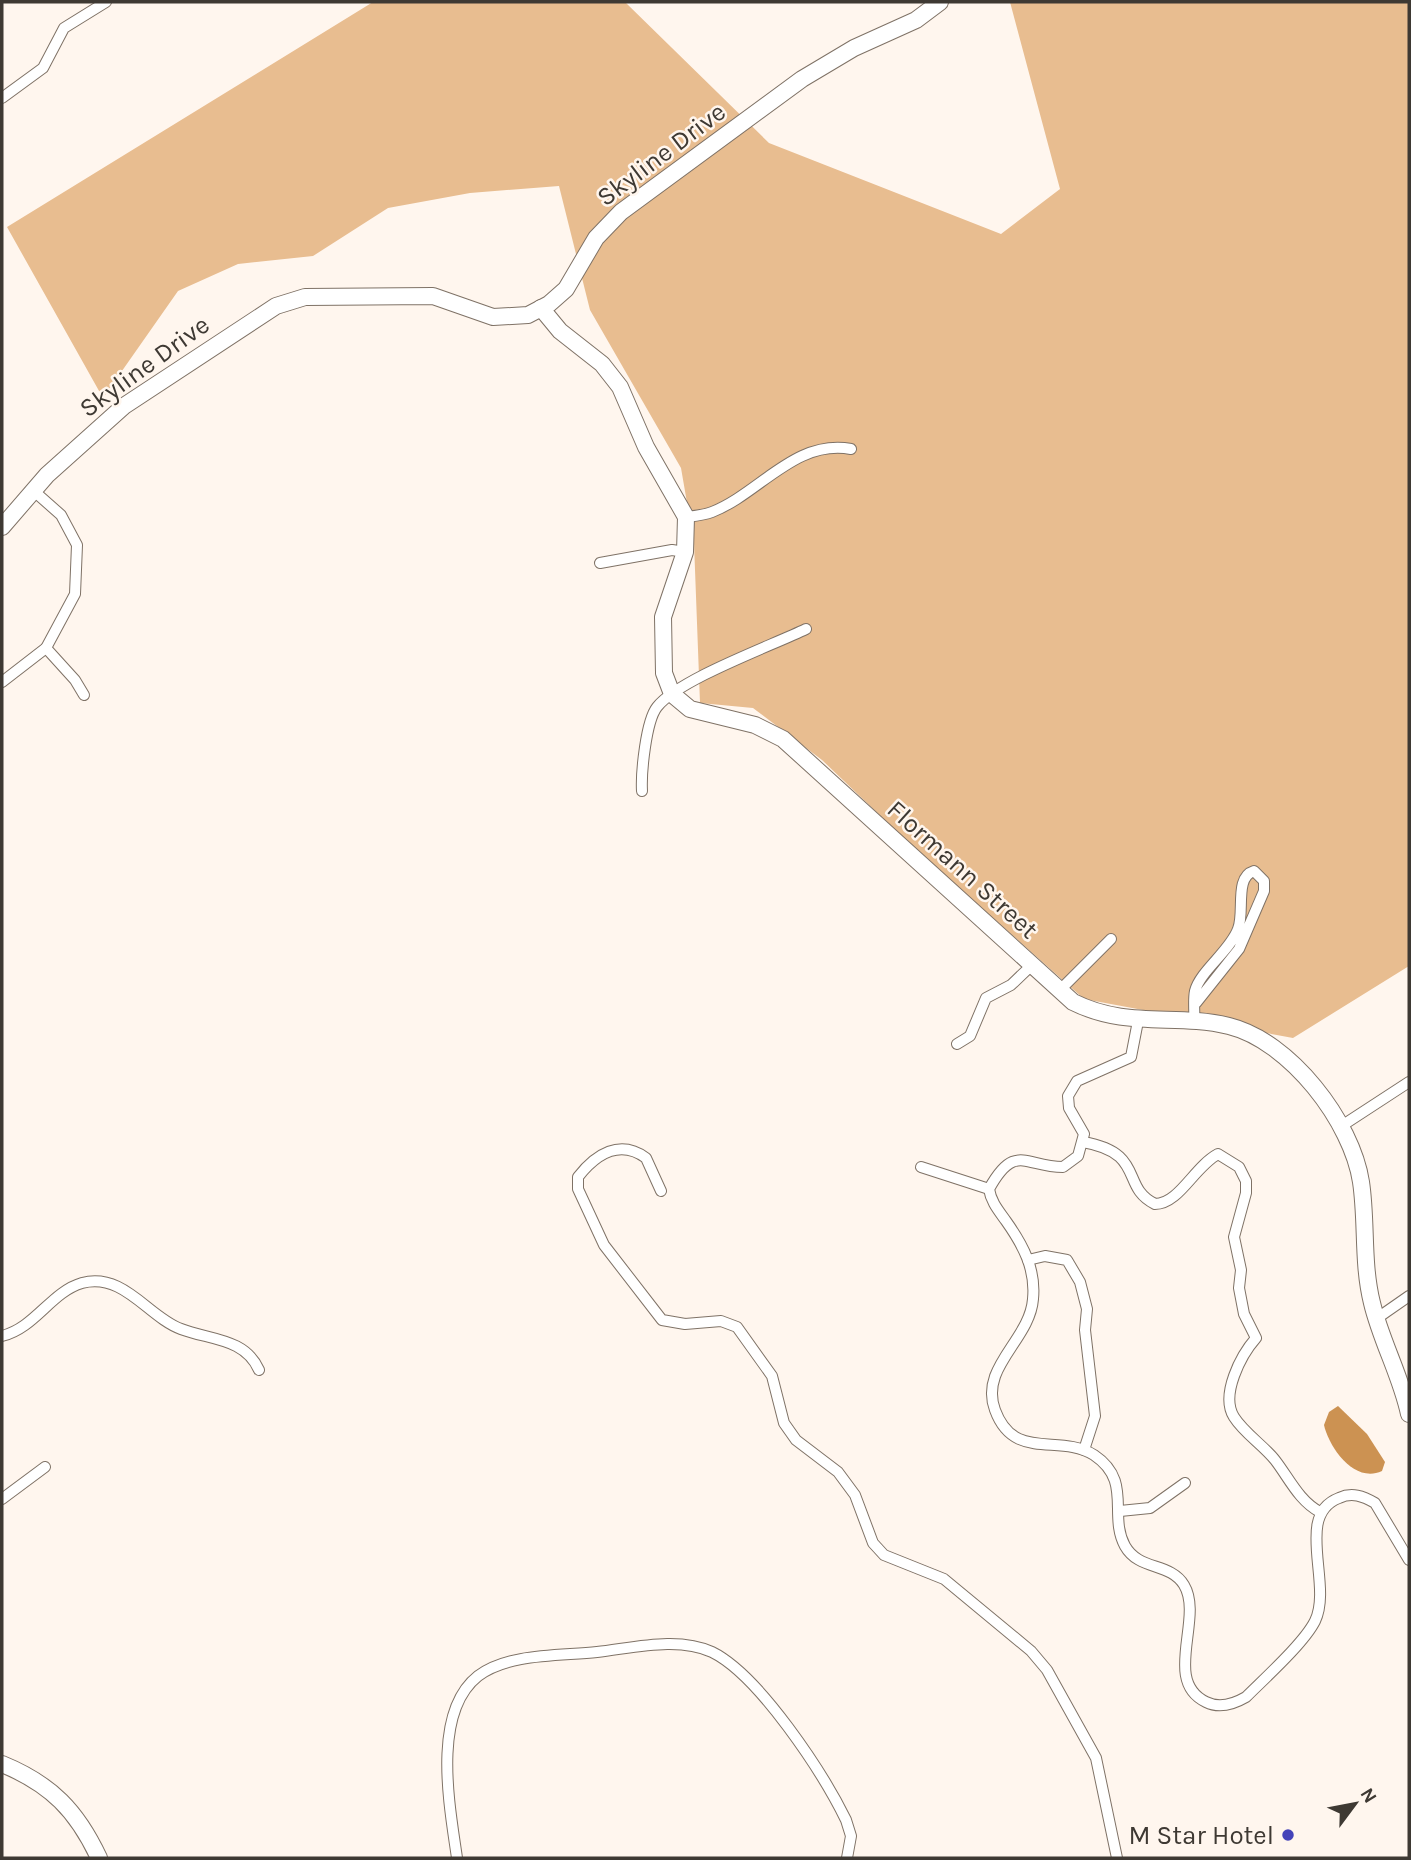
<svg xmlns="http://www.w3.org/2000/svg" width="1411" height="1860" font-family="Karla,sans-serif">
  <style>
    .green { fill: #e8bd90 }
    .water { fill: #cc9252 }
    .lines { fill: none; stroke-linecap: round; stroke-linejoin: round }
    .street-casing { stroke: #7f7266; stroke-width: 12 }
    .secondary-casing { stroke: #7f7266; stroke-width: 18 }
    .street { stroke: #fff; stroke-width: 10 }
    .secondary { stroke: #fff; stroke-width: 16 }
    .poi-dot { fill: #4443b9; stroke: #fff6ee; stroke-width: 2.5 }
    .labels { text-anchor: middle; stroke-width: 5; stroke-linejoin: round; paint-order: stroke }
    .street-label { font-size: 26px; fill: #3e3933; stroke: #fff6ee }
    .poi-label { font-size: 26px; fill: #3e3933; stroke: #fff6ee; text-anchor: end }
  </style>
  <rect width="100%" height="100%" fill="#fff6ee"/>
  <polygon class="green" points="373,2 625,2 769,143 1001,234 1060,189 1010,2 1409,2 1409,966 1293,1038 1084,999 912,846 822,760 753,708 700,703 694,543 681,468 590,310 559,186 470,193 388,208 313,256 238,264 178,291 103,398 7,227"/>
  <path class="water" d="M1338,1406L1367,1434L1385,1462L1382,1471C1354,1484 1329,1447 1324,1425L1329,1412Z"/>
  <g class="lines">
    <g class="street-casing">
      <g id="street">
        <polyline points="2,98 43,68 64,28 106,2"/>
        <path d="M686,517C694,516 704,515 712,512C760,493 795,439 851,449"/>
        <polyline points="600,563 672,550 685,552"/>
        <polyline points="46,648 75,680 84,695"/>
        <polyline points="2,682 46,648 75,594 77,545 61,515 35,492"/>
        <path d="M642,791C641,772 646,721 657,707C679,679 771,646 806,629"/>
        <polyline points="1060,990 1111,939"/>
        <path d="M1138,1021L1131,1057L1077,1081L1068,1096L1069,1108L1084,1134L1078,1156L1063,1167C1025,1167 1015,1142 989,1189C991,1202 999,1211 1006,1221C1023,1245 1036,1269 1033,1299C1030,1340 979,1367 995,1410C1014,1462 1059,1433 1094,1455C1133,1481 1108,1515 1125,1546C1139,1571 1170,1562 1184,1585C1204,1618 1162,1681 1206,1702C1220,1709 1234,1704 1246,1697C1265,1678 1304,1643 1315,1621C1333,1584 1294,1515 1339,1498C1352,1492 1363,1496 1375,1503L1409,1560"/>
        <path d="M1194,1023C1195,1013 1193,1000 1195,991C1200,971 1230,951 1238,929C1245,912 1234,877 1254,871L1264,881V891L1239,949L1196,1003"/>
        <polyline points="957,1044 970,1036 986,998 1011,985 1032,965"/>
        <polyline points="1340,1127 1409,1082"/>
        <path d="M1083,1142C1146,1153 1120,1187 1155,1204C1179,1204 1194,1167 1218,1154L1239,1167L1246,1181V1193L1234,1237L1241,1270L1239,1288L1244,1314L1256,1338C1241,1355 1220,1395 1234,1417C1244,1433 1263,1445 1275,1460C1289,1478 1299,1501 1320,1512"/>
        <polyline points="921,1167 989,1189"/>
        <path d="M661,1191L646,1158C620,1139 596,1154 578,1177V1189L604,1245L662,1320L685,1324L721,1321L737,1327L772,1376L784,1423L796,1440L838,1472L855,1495L873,1543L884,1555L944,1579L1031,1651L1047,1670L1096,1758L1117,1858"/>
        <polyline points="1028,1260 1045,1256 1067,1260 1080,1282 1087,1309 1085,1330 1095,1416 1084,1450"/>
        <polyline points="1376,1319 1409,1296"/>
        <path d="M2,1336C35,1328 51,1292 82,1283C124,1272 148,1317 181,1329C210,1340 245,1338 259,1370"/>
        <polyline points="2,1499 45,1467"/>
        <polyline points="1120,1511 1150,1508 1185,1483"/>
        <path d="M457,1858C450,1808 431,1713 478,1676C508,1653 561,1656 597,1652C633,1648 678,1636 712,1652C759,1675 823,1773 846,1820L851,1836L847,1858"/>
      </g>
    </g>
    <g class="secondary-casing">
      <g id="secondary">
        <path d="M541,308L560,331L602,364L620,387L646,447L686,517L685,552L663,617L664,673L672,694L690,709L755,725L783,739L1073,1002C1127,1029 1175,1013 1229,1026C1290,1041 1352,1122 1361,1182C1367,1222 1362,1263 1372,1303C1381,1341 1401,1376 1409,1414"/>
        <polyline points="2,527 47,475 124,406 276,306 305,297 433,296 493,317 528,315 549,304 566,289 596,238 621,212 802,79 854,48 916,20 940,2"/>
        <path d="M2,1764C51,1784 77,1811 99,1858"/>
      </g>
    </g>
    <use href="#street" class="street"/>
    <use href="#secondary" class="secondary"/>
  </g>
  <circle class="poi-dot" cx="1288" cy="1835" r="7"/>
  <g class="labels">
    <g class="street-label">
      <text transform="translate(661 154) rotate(-37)" y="9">Skyline Drive</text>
      <text transform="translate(144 366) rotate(-36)" y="9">Skyline Drive</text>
      <text transform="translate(963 869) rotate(42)" y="9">Flormann Street</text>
    </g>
    <g class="poi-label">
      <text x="1274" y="1844">M Star Hotel</text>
    </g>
  </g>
  <rect width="1411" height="1860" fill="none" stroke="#3e3933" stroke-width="7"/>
  <g transform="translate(1355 1804) rotate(58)" stroke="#fff6ee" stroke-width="5" paint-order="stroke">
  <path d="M0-5L12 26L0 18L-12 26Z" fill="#3e3933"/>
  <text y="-10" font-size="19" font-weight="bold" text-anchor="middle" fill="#3e3933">N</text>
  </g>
</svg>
